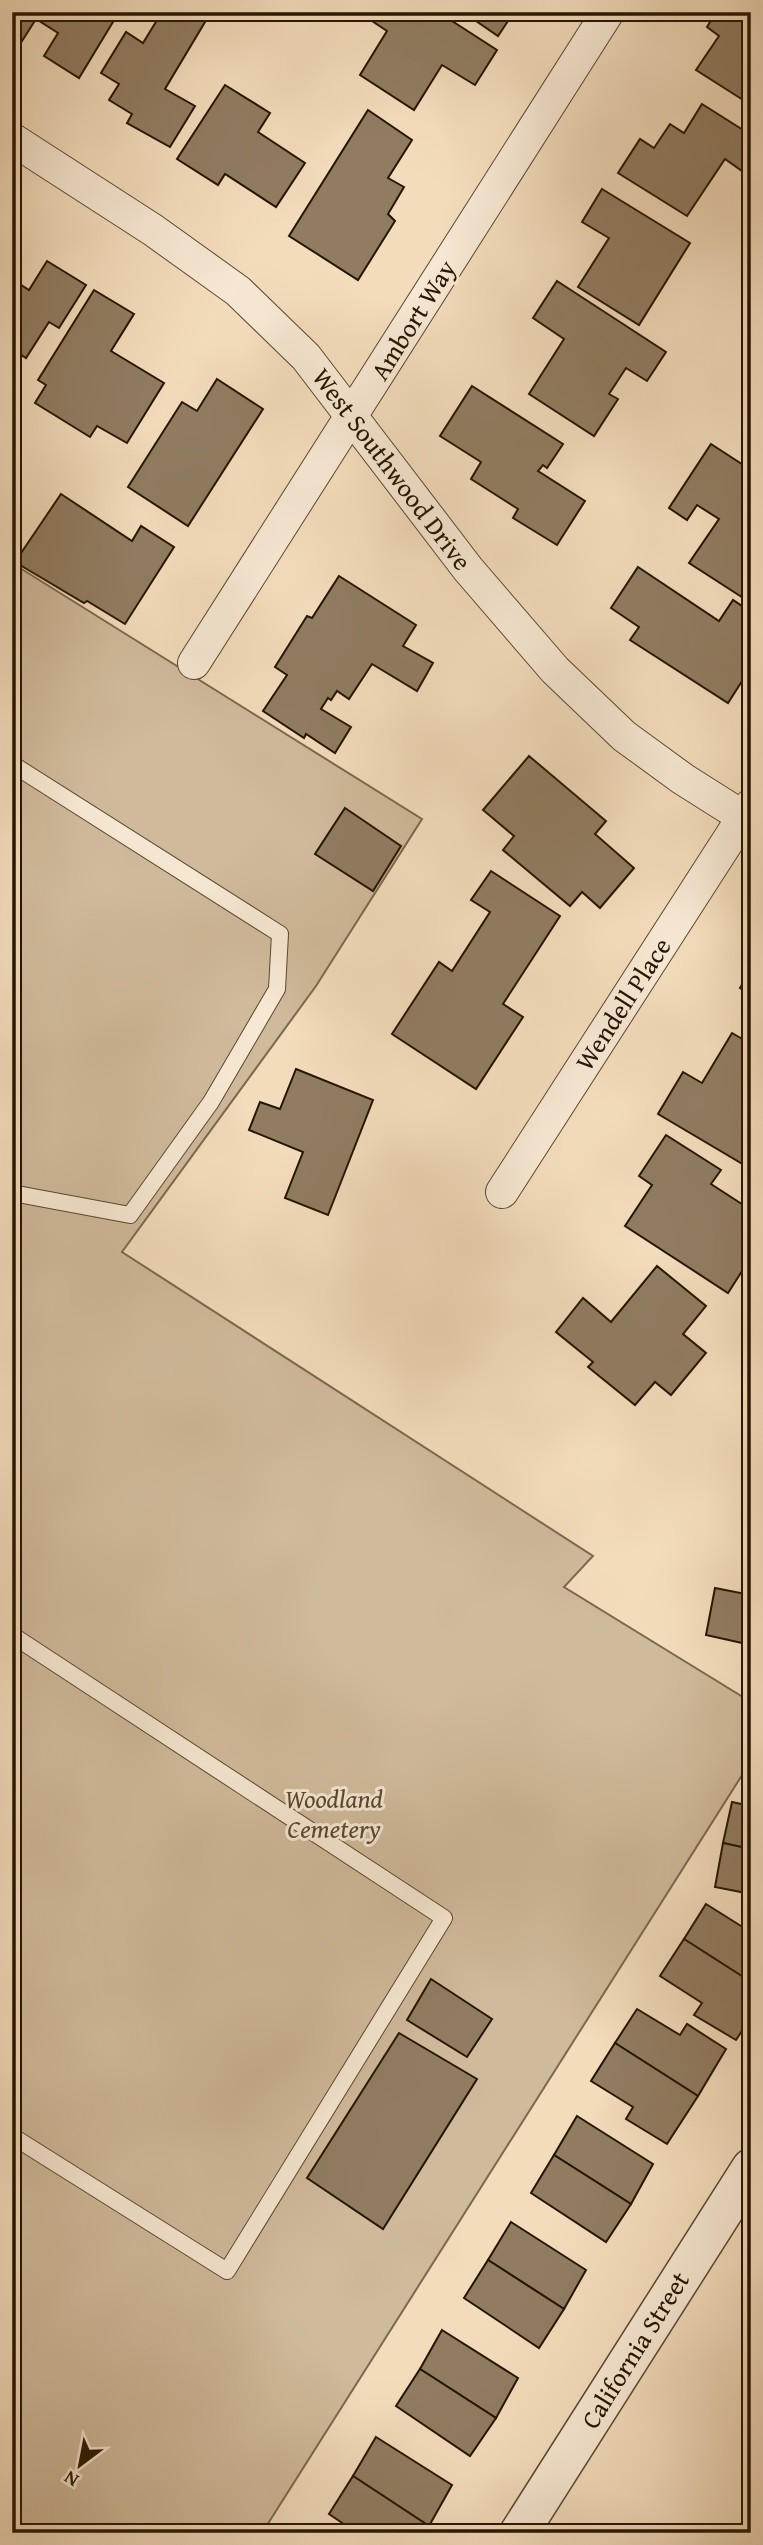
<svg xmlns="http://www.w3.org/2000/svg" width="763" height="2545" font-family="'Gentium Book Plus',serif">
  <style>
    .green { fill: #d0ba9c; stroke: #7b684e; stroke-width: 2 }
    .building { fill: #917c62; stroke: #261500; stroke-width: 2 }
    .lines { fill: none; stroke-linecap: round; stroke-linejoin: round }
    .service-casing { stroke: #59472f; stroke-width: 18 }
    .minor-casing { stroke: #59472f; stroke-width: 34 }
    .tertiary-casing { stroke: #59472f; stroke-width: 41 }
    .service { stroke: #f7e8d3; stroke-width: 16 }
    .minor { stroke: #f7e8d3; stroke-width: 32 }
    .tertiary { stroke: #f7e8d3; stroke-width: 38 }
    .labels { text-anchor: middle; stroke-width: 6; stroke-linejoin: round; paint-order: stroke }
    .street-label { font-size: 26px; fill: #261500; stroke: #f7e8d3 }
    .park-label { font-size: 26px; font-style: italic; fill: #59472f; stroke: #f7e8d3 }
  </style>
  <rect width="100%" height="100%" fill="#f3dcbc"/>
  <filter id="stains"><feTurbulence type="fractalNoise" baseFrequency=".00286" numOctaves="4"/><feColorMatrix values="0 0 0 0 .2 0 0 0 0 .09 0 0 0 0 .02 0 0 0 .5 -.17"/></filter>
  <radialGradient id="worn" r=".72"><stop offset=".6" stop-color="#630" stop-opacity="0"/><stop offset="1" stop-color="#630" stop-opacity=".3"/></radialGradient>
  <polygon class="green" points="12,563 422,819 316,986 122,1252 593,1556 564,1587 751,1702 751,1761 262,2533 12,2533"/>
  <g class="building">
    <polygon points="12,12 119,12 79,78 44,56 58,33 36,19 17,49 12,46"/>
    <polygon points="162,12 200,12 208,17 165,89 195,106 170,147 127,123 132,114 109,100 119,84 101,73 126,32 143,43"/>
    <polygon points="378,12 438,12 497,50 475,85 442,65 414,110 360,75 387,31 372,21"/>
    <polygon points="463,12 514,12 498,36"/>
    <polygon points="716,12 751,12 751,105 696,70 719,36 707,27"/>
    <polygon points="225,85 270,113 258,132 305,163 276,207 225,174 218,185 177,159"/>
    <polygon points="702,104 751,135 751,158 742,171 725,159 687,216 618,173 640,139 654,148 670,124 684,133"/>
    <polygon points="368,110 412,140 388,178 404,187 388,214 395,221 358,280 289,236"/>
    <polygon points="602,189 690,243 639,325 578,287 609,238 582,222"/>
    <polygon points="47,261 86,285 59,328 49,322 26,358 12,349 12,279 29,290"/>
    <polygon points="557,281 666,352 647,381 626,368 609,394 618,399 594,436 529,394 564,339 533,318"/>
    <polygon points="94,290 134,314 111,351 164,383 127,443 97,426 90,437 35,403 46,385 38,380"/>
    <polygon points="217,379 263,409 188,526 128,487 182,402 197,411"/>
    <polygon points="472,386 563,444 547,468 543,465 538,471 585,501 557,545 513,518 518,509 471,479 481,462 440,436"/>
    <polygon points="711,444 751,470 751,603 689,563 719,519 697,505 687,520 669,508"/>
    <polygon points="61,494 132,541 141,526 174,547 125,624 87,601 84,603 15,562"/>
    <polygon points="638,567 719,621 733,600 751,612 751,667 728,703 630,640 639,627 611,608"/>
    <polygon points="339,576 416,625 403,646 433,663 417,691 372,664 349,699 337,691 331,700 328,698 321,709 351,727 335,753 306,734 304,738 263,711 287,675 275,667 307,616 312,618"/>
    <polygon points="529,756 606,821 595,834 634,868 600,908 582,892 570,906 503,850 514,836 483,810"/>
    <polygon points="345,808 401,846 373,891 315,854"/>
    <polygon points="491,871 560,916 503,1004 523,1017 476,1089 392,1034 439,962 452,971 490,912 471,900"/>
    <polygon points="751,970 751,995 740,988"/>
    <polygon points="732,1033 751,1044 751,1169 658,1114 683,1072 702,1083"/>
    <polygon points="296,1069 373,1100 328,1215 285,1198 303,1152 249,1130 260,1102 280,1109"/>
    <polygon points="666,1135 721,1170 711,1184 751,1210 751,1257 728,1293 625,1226 652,1185 639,1176"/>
    <polygon points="657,1266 706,1306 683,1334 706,1353 671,1395 655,1382 635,1405 588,1367 593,1362 556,1332 583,1298 611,1322"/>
    <polygon points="751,1554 751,1577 745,1575"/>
    <polygon points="715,1588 751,1595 751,1645 706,1635"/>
    <polygon points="732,1802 751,1806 751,1849 723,1843"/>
    <polygon points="723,1843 751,1849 751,1894 715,1887"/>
    <polygon points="706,1904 749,1931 751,1929 751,1982 684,1939"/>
    <polygon points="684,1939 751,1982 751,2017 736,2040 694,2015 702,2003 660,1976"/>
    <polygon points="431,1979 492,2019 467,2057 407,2020"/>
    <polygon points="637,2009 680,2035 687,2024 726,2049 698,2096 615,2043"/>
    <polygon points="399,2033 477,2079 383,2229 307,2178"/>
    <polygon points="615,2043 698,2096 667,2144 626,2119 633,2107 591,2081"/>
    <polygon points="577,2116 653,2164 631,2204 554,2155"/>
    <polygon points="554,2155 631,2204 606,2242 531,2193"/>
    <polygon points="511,2222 586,2270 564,2309 488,2260"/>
    <polygon points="488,2260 564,2309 539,2348 464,2298"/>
    <polygon points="442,2330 518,2378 496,2418 420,2369"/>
    <polygon points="420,2369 496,2418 470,2456 396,2406"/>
    <polygon points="376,2437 452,2485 429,2526 353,2476"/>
    <polygon points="353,2476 429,2526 424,2533 357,2533 329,2514"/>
  </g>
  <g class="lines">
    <g class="service-casing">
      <g id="service">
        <polyline points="12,764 280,934 277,989 211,1102 130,1215 12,1193"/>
        <polyline points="12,1635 444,1918 227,2271 12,2136"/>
      </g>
    </g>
    <g class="minor-casing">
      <g id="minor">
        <polyline points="12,139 153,230 238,291 306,357 468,569 555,670 624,736 683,779 751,822"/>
        <polyline points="194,663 608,12"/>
        <polyline points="502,1192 751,805"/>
      </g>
    </g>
    <g class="tertiary-casing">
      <polyline id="tertiary" points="519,2533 751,2168"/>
    </g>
    <use href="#service" class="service"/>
    <use href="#minor" class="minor"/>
    <use href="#tertiary" class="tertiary"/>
  </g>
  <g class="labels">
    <g class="street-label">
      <text transform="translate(413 320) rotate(-58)" y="9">Ambort Way</text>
      <text transform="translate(392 469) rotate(53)" y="9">West Southwood Drive</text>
      <text transform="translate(623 1004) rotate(-57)" y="9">Wendell Place</text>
      <text transform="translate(635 2350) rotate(-58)" y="9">California Street</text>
    </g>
    <g class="park-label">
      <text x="334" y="1808">Woodland<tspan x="334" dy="30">Cemetery</tspan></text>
    </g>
  </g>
  <rect width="763" height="2545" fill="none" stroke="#f3dcbc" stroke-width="42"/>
  <rect x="14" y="14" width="735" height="2517" fill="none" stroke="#261500" stroke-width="3.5"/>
  <rect x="21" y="21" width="721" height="2503" fill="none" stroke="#261500" stroke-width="2"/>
  <g transform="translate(80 2465) rotate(212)" stroke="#f7e8d3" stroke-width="5" paint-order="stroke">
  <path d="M0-5L12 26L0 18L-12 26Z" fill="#261500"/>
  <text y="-10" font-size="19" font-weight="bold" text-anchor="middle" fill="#261500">N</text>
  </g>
  <rect width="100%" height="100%" filter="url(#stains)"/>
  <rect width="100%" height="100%" fill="url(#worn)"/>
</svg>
